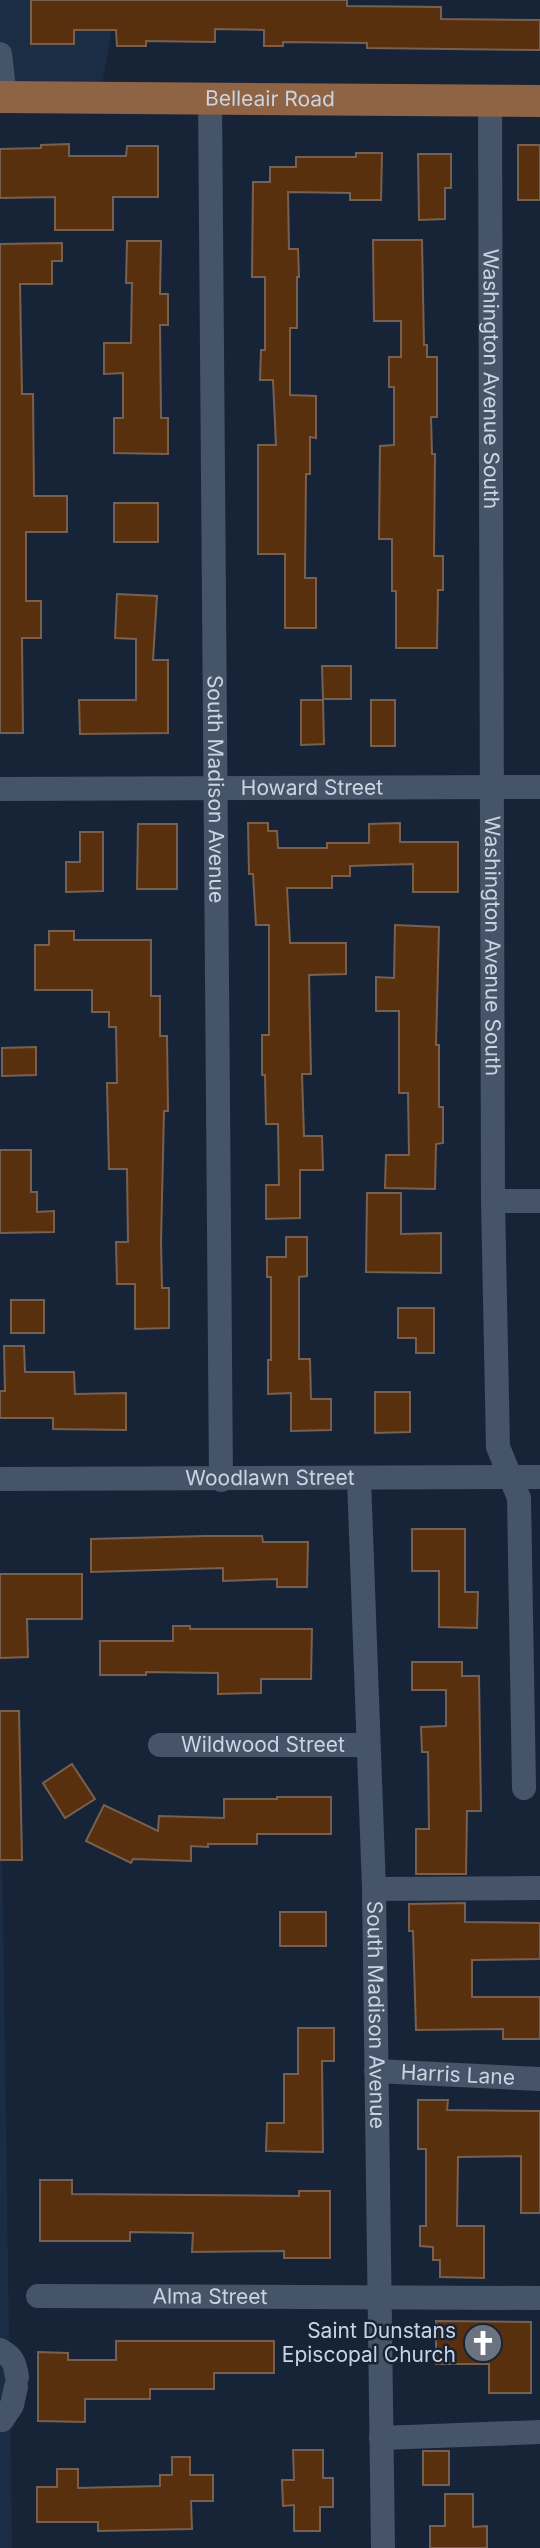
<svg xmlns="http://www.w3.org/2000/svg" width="540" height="2548" font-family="Inter,sans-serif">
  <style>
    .built { fill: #1b2d45 }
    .building { fill: #59300e; stroke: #786050; stroke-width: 2 }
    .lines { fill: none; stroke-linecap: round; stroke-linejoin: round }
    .minor { stroke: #455469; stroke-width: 24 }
    .major { stroke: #8e6444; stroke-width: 32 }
    .labels { text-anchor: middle; stroke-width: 5; stroke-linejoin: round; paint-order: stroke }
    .street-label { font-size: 21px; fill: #cbd4e1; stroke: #172437 }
    .poi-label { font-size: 21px; fill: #cbd4e1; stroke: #172437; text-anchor: end }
  </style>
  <rect width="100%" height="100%" fill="#172437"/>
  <g class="built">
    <polygon points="0,0 117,0 102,85 0,85"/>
    <polygon points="0,1851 2,1852 12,2548 0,2548"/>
  </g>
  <g class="building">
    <polygon points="31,0 347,0 347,6 441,7 441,19 540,20 540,50 367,48 367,43 283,42 283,46 264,46 264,30 215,29 215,42 146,41 146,46 117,46 116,30 74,30 74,44 31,44"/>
    <polygon points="69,144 69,156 126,156 127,146 158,146 158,197 113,197 113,230 55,230 55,197 0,198 0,149 41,148 41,145"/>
    <rect x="518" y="145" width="22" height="55"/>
    <polygon points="356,153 382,153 381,200 350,200 350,193 288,192 289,249 298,249 299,277 297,277 297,328 290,328 290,395 316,396 316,438 310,437 310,474 306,474 305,578 316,578 316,628 285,628 285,554 258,554 258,445 276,445 273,380 260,380 261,350 265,350 265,277 252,277 253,182 270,182 270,167 296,167 296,157 356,157"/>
    <polygon points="418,154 451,154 451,188 445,188 445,219 419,220"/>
    <polygon points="373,240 422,240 424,345 427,345 427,357 437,357 437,417 431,417 432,454 435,454 434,556 443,556 443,590 438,590 437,648 396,648 396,591 392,591 392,539 379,539 380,446 394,445 394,387 389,387 389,357 401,357 401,321 374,321"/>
    <polygon points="127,241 161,241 160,294 168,294 168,325 160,325 161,418 168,418 168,454 114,453 114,418 123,418 123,373 104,374 104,343 131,343 132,283 126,283"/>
    <polygon points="62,243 62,261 52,261 52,284 20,284 22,394 33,394 34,496 67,496 67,532 26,532 26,601 41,601 41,638 22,638 23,733 0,733 0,244"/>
    <rect x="114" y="503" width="44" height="39"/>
    <polygon points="117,594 157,596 153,660 168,660 168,733 80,734 79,700 136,700 136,639 115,638"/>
    <polygon points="322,666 351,666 351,699 323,699"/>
    <polygon points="301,700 323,700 324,744 301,745"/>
    <rect x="371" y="700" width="24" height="46"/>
    <polygon points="248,823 268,823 268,831 277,831 278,848 327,848 327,843 369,843 369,824 400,823 400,842 458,842 458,892 413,892 413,864 350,866 350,876 332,876 332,888 287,888 290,943 346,943 346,974 309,975 311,1074 302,1074 304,1136 322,1136 323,1170 300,1170 300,1218 266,1219 266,1185 279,1185 278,1124 266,1124 265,1075 262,1075 262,1035 269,1035 269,925 256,925 253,874 249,874"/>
    <polygon points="138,824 177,824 177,889 137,889"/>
    <polygon points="80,832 103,832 103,891 66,892 66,862 80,862"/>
    <polygon points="395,925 439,927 436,1045 439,1045 439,1107 443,1107 443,1143 436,1144 435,1189 385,1188 386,1155 409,1155 408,1093 399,1093 399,1011 376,1011 376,977 394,978"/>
    <polygon points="49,931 74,931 74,940 151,940 151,996 160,996 160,1036 167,1036 168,1111 164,1111 161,1242 162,1288 169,1288 169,1328 135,1329 135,1284 117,1284 116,1242 128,1242 127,1169 109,1169 107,1083 117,1083 116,1027 109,1027 109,1012 92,1012 92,990 35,990 35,945 49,945"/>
    <polygon points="36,1047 36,1075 2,1076 2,1048"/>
    <polygon points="0,1150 31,1150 31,1192 37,1192 37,1212 54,1211 54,1232 0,1233"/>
    <polygon points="367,1193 401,1193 401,1234 441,1233 441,1273 366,1272"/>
    <polygon points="286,1237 307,1237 307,1276 299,1277 299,1359 310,1359 311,1399 331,1399 331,1430 291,1431 291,1393 268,1394 268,1360 271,1360 271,1277 267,1277 267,1257 286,1257"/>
    <rect x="11" y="1300" width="33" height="33"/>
    <polygon points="398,1308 434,1308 434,1353 416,1353 416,1338 398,1338"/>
    <polygon points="4,1346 24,1346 25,1372 74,1372 75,1394 126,1393 126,1430 53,1429 53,1418 0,1418 0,1391 5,1391"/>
    <polygon points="375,1392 410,1392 410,1432 375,1433"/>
    <polygon points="412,1529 465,1529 465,1592 478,1592 477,1628 439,1627 439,1571 412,1571"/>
    <polygon points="206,1536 262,1536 263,1542 308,1542 307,1587 277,1587 277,1579 223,1581 223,1568 91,1572 91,1539"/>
    <polygon points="0,1574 82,1574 82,1619 27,1619 28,1657 0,1658"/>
    <polygon points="173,1626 190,1626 190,1629 312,1629 311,1679 261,1679 261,1693 218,1694 218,1673 146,1672 146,1675 100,1675 100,1641 173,1641"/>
    <polygon points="412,1662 462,1662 462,1676 479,1676 481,1811 467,1811 466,1874 416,1874 416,1829 429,1829 428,1752 422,1752 421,1727 446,1726 446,1690 412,1690"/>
    <polygon points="0,1711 19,1711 22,1860 0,1860"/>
    <polygon points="72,1764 95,1799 65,1818 43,1783"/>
    <polygon points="277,1797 331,1797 331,1834 257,1834 257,1844 208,1844 208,1847 191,1846 191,1861 133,1859 131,1863 86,1841 104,1805 158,1831 159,1816 224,1818 224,1799 277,1799"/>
    <polygon points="465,1903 465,1922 540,1923 540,1959 472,1960 472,1997 540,1997 540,2039 503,2039 503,2029 416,2030 413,1931 409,1931 409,1904"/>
    <rect x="280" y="1912" width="46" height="34"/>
    <polygon points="298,2028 334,2028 334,2061 322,2061 323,2152 266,2151 267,2123 284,2123 284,2074 298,2074"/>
    <polygon points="418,2100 448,2100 447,2110 540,2111 540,2213 521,2213 521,2156 458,2157 457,2226 484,2226 484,2278 440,2277 440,2260 433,2260 433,2247 420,2246 420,2226 426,2226 426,2149 418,2149"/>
    <polygon points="40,2180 72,2180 72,2194 299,2196 299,2191 330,2191 330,2258 284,2258 284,2251 192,2252 193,2233 130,2232 130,2241 40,2241"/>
    <polygon points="436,2321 531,2322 531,2393 489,2393 489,2364 436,2364"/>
    <polygon points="116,2341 274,2341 274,2373 214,2373 214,2389 150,2389 150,2399 85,2399 85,2422 38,2421 38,2352 68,2353 68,2360 116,2360"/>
    <polygon points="293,2450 323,2450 323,2478 333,2478 333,2507 320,2507 320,2531 294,2531 294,2505 283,2506 282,2480 294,2480"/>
    <rect x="423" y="2451" width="26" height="34"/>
    <polygon points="172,2457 190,2457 190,2475 213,2475 213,2501 191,2501 192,2529 98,2531 98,2522 37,2522 37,2487 57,2487 57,2469 78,2469 78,2488 160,2486 160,2475 172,2475"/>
    <polygon points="445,2494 473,2494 473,2527 487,2526 487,2548 430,2548 430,2526 445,2526"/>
  </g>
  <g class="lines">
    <g class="minor">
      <polyline points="0,54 5,97"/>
      <path id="s1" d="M210,99L221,1480"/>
      <path id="s2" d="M490,101L493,1201L498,1447L519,1498L524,1788"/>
      <path id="s3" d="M0,789L540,787"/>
      <polyline points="493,1201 540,1201"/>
      <path id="s4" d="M0,1479L540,1477"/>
      <path id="s5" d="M359,1479L374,1889L383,2548"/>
      <path id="s6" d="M160,1745H368"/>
      <polyline points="374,1889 540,1888"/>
      <path id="s7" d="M376,2071L540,2079"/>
      <path id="s8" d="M38,2296L540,2298"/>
      <path d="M0,2350C13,2357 15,2363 17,2377"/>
      <polyline points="0,2420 2,2420 12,2405 16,2387"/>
      <polyline points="381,2438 540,2432"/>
    </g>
    <path class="major" id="s9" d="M0,97L540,101"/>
  </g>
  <defs>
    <g id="church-disc" transform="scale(2.0125)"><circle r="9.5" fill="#6b7280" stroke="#172437"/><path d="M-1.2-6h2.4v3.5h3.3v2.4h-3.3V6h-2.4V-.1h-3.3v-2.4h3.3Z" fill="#fff"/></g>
  </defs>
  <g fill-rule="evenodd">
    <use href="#church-disc" x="483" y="2343"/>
  </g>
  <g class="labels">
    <g class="street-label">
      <text dy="7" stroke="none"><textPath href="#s9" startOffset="270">Belleair Road</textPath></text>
      <text dy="7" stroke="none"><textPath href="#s2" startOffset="278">Washington Avenue South</textPath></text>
      <text dy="7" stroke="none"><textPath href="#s3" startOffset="312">Howard Street</textPath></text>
      <text dy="7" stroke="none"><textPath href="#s1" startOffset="690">South Madison Avenue</textPath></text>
      <text dy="7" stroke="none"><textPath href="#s2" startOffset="845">Washington Avenue South</textPath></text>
      <text dy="7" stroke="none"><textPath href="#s4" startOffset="270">Woodlawn Street</textPath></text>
      <text dy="7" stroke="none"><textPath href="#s6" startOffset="103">Wildwood Street</textPath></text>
      <text dy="7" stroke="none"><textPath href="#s5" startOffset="536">South Madison Avenue</textPath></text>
      <text dy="7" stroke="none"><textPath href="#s7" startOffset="82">Harris Lane</textPath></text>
      <text dy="7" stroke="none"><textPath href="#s8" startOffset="172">Alma Street</textPath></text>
    </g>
    <g class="poi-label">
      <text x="456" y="2338">Saint Dunstans<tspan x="456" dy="24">Episcopal Church</tspan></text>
    </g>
  </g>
</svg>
